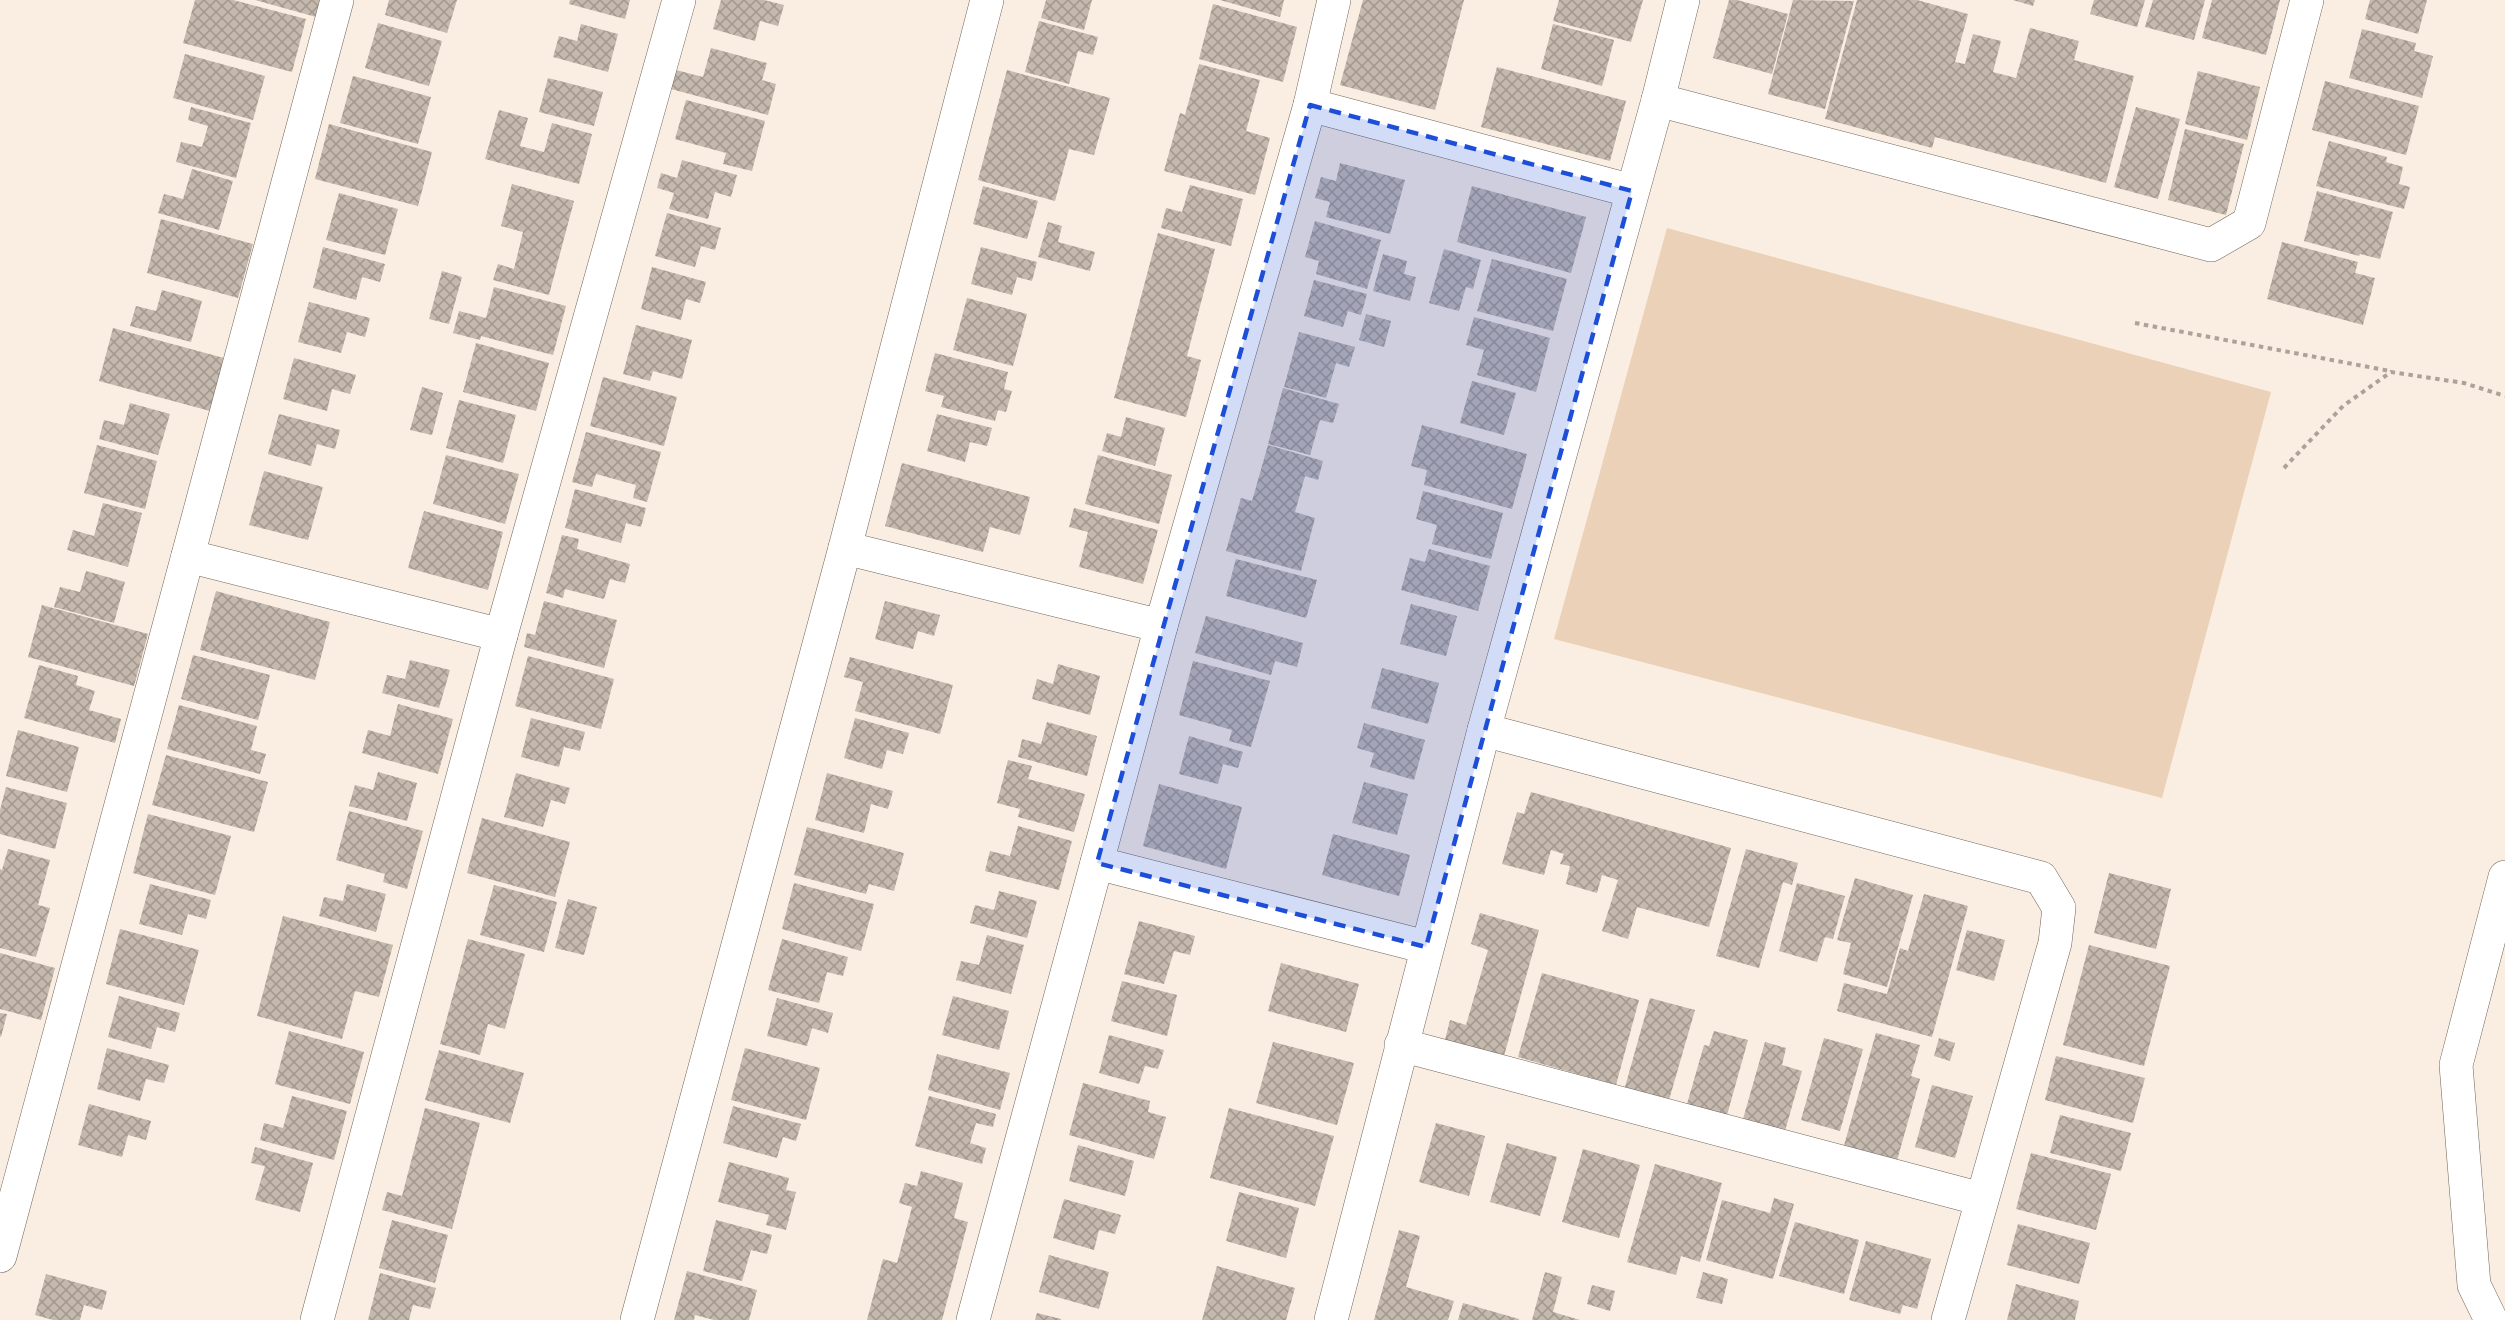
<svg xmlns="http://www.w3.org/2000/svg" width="2505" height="1320" font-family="'Open Sans',sans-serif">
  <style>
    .garden { fill: #ebd1b7 }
    .building { fill: url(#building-cross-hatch) }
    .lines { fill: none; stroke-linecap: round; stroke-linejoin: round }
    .minor-casing { stroke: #70655b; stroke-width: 34 }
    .path { stroke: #aba299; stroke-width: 4; stroke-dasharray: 4.5 4.5; stroke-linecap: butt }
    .minor { stroke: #fff; stroke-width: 33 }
    .marked { fill: #1d4ed8; fill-opacity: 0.2; stroke: #1d4ed8; stroke-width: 4.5; stroke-dasharray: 12 8; stroke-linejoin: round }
  </style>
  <defs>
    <pattern id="building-cross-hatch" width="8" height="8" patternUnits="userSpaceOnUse" patternTransform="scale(1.5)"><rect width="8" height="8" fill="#c5b9ae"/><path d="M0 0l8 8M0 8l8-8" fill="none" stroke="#a1978e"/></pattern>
  </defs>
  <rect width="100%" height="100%" fill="#faeee2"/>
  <polygon class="garden" points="1667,228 2271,392 2162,798 1554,639"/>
  <g class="building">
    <polygon points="195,0 233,0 306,19 292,72 183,43"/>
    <polygon points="255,0 320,0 316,17"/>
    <polygon points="389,0 457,0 447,33 385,15"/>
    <polygon points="570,0 630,0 625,19 569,4"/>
    <polygon points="721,0 764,0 784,5 778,26 760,21 755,41 713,29"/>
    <polygon points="1046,0 1092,0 1084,30 1041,18"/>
    <polygon points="1220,0 1284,0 1280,17"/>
    <polygon points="1363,0 1464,0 1435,110 1340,85"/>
    <polygon points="1559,0 1643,0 1631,42 1553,21"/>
    <polygon points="1729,0 1737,0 1788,14 1772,74 1713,58"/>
    <polygon points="1793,0 1854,1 1825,109 1768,94"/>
    <polygon points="1857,0 1917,0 1968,14 1955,62 1965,64 1973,34 2001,41 1993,72 2016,78 2030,28 2079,41 2074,60 2134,76 2106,183 1935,137 1932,148 1825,119"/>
    <polygon points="2013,0 2035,0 2033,6"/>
    <polygon points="2094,0 2145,0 2137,27 2090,14"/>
    <polygon points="2153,0 2205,0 2194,40 2145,27"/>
    <polygon points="2212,0 2280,0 2266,55 2202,38"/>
    <polygon points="2370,0 2427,0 2418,34 2365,19"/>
    <polygon points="1213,4 1297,27 1283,82 1199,59"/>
    <polygon points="1039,21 1098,37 1093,55 1078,51 1069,84 1025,72"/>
    <polygon points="378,23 442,41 429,86 365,68"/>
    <polygon points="581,24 618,34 608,72 553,57 559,36 577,41"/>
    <polygon points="1553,24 1614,40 1602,86 1541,69"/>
    <polygon points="2362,29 2416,43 2414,51 2433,56 2422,98 2349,78"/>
    <polygon points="711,48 767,63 762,80 776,84 768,115 671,89 676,70 703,77"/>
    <polygon points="185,54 265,76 253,120 173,98"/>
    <polygon points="1199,64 1260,80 1246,131 1270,138 1255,195 1164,171 1180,113 1185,115"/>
    <polygon points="1497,67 1626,101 1610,161 1481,127"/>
    <polygon points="1007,70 1110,98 1094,155 1069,149 1055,201 978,180"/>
    <polygon points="2198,71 2260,87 2247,140 2185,124"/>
    <polygon points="353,76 431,97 418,144 340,123"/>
    <polygon points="548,78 603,92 594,126 539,112"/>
    <polygon points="2325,81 2419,106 2406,155 2312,130"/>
    <polygon points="686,100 765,121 752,171 723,164 726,153 675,139"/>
    <polygon points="191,107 251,123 236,178 176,162 181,142 202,147 208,126 188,120"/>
    <polygon points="2136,107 2180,119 2158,199 2114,187"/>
    <polygon points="499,110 528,118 520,146 544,152 552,123 592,134 579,184 485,159"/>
    <polygon points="329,124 432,152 418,206 315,179"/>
    <polygon points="2185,129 2244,144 2226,215 2168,200"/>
    <polygon points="2329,141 2387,157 2386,162 2403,167 2399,184 2410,187 2404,209 2316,186"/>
    <polygon points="682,160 737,175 731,197 715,192 708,219 669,209 674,193 657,188 661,173 677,178"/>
    <polygon points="1340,163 1405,180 1390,234 1326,217 1330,202 1315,198 1321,177 1336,181"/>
    <polygon points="192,169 233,181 219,230 158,213 164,194 183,199"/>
    <polygon points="512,184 574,201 549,295 493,280 498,264 514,269 523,232 501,226"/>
    <polygon points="1190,185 1243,199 1231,246 1161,228 1166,208 1182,212"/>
    <polygon points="983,186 1038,201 1027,239 973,224"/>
    <polygon points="1472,186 1586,217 1571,273 1457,242"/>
    <polygon points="2317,191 2393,212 2380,259 2360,254 2359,256 2304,241"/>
    <polygon points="339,193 398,209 385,255 326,240"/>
    <polygon points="667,213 721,228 715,250 701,246 695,267 655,256"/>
    <polygon points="161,219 253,244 238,298 147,273"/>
    <polygon points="1315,221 1381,240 1367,289 1316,274 1319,261 1305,257"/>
    <polygon points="1048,222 1062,226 1058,242 1095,252 1090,271 1038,257"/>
    <polygon points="1158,233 1215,249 1187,356 1201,360 1186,417 1114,398"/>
    <polygon points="2282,242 2358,262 2355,273 2375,278 2363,325 2267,299"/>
    <polygon points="323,247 385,264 380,282 362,277 356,300 313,288"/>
    <polygon points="981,247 1037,262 1032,281 1017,277 1012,295 971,284"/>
    <polygon points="1444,249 1481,260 1473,289 1466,287 1459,311 1429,303"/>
    <polygon points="1383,254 1407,261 1404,274 1416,277 1410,301 1373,291"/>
    <polygon points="1492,259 1567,279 1553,331 1477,311"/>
    <polygon points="652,267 706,282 700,303 686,299 681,320 641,309"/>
    <polygon points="442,271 462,277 449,324 429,319"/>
    <polygon points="1314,280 1367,294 1361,315 1348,311 1343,327 1304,316"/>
    <polygon points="494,287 566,306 553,355 481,336 480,340 453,333 459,311 486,318"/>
    <polygon points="162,290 202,301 191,342 130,326 136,306 156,311"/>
    <polygon points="967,298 1027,314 1013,366 953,350"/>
    <polygon points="309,302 370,318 365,337 347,332 341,353 298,342"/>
    <polygon points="1366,314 1391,321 1384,347 1359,340"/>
    <polygon points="1474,317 1550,338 1536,392 1477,375 1484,350 1466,345"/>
    <polygon points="636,325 692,340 682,379 653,371 650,381 623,374"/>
    <polygon points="113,328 224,358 210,411 99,381"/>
    <polygon points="1299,332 1355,347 1349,367 1336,363 1326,398 1284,387"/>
    <polygon points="476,343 549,363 536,411 463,392"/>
    <polygon points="935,353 1008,372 1004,389 1012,391 1006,412 998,410 995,421 941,407 944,396 925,391"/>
    <polygon points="294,358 356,375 350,394 332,389 327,411 283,399"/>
    <polygon points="603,377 677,397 664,446 590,426"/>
    <polygon points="1472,381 1516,393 1504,435 1460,423"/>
    <polygon points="422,387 443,393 432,435 410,430"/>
    <polygon points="1283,388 1339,404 1333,423 1320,420 1310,455 1268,444"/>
    <polygon points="459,400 516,415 503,463 446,448"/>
    <polygon points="130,403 170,414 158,455 99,439 104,420 124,425"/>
    <polygon points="279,414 340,430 335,449 317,444 311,466 268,454"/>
    <polygon points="937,414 992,428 987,446 970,442 965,462 927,451"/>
    <polygon points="1126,417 1165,428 1155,466 1102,451 1107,433 1121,437"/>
    <polygon points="1422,425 1527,454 1512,509 1424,485 1427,470 1411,466"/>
    <polygon points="586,432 661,452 647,502 633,498 636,485 596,474 592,487 572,482"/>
    <polygon points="97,445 157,461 145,509 84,493"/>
    <polygon points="1268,445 1323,461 1318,480 1305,476 1295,512 1315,518 1301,571 1226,551 1241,498 1252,501"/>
    <polygon points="446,455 519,474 505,524 433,504"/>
    <polygon points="1098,455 1172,475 1159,524 1085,504"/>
    <polygon points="902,463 1030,497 1020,535 990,527 983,552 885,526"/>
    <polygon points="264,471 323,487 308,540 249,525"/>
    <polygon points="575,489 646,508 641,527 626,523 621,543 565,528"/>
    <polygon points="1423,491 1503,513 1491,559 1432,544 1437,525 1416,519"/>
    <polygon points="103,503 142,513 128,567 67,550 73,530 94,536"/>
    <polygon points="1074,508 1158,530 1143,584 1079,567 1088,532 1069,527"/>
    <polygon points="424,511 503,532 488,590 408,568"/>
    <polygon points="562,535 579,539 577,549 630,564 625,583 610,579 604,599 565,589 563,598 546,593"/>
    <polygon points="1429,549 1490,566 1478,611 1401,590 1410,558 1425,562"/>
    <polygon points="1236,559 1317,580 1306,618 1226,596"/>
    <polygon points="86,571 125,582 114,623 54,607 60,587 80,592"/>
    <polygon points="216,591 330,622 315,680 200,650"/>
    <polygon points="544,601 617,620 604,668 524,647 527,633 535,635"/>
    <polygon points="885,601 940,615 934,636 918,631 913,649 875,639"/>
    <polygon points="1411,604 1457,616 1446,656 1400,644"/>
    <polygon points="42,605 148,634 134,686 28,657"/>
    <polygon points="1206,616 1303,643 1297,667 1275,661 1271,675 1195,653"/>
    <polygon points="193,655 270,675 258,720 181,699"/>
    <polygon points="528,656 614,679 601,729 515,706"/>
    <polygon points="850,657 953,685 940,734 855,711 863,682 844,677"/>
    <polygon points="410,660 450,670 439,708 382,693 387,675 405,679"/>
    <polygon points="1193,661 1270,681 1251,747 1229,741 1232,730 1179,715"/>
    <polygon points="1058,664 1100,676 1090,715 1032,699 1037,679 1053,684"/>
    <polygon points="39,665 78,676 76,685 95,691 89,710 121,719 115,743 24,718"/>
    <polygon points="1382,668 1439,683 1428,724 1371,708"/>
    <polygon points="398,704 453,719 438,774 362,753 368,730 390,736"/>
    <polygon points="179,705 257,726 251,750 266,754 260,774 167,749"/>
    <polygon points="531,718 585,732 580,751 564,747 559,767 521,757"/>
    <polygon points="855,718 909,733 903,754 887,750 882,769 844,758"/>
    <polygon points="1047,722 1097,736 1087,776 1018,757 1022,739 1041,744"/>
    <polygon points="1364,723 1425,740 1414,780 1370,767 1374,753 1357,748"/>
    <polygon points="18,730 79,747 67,792 6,776"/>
    <polygon points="1189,736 1243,752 1238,768 1223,764 1218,784 1179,774"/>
    <polygon points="166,755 268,782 254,832 152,805"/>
    <polygon points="1008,760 1032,766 1028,779 1085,794 1074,832 1018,817 1020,809 997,803"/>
    <polygon points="378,772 417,783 407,821 349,806 355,785 373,790"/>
    <polygon points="516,773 570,788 565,804 551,800 543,827 504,817"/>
    <polygon points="827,773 893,791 888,809 871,804 864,833 815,820"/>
    <polygon points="1364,782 1408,794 1397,835 1352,823"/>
    <polygon points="1159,784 1242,807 1226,869 1143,846"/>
    <polygon points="6,787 67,803 55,849 0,834 0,810"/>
    <polygon points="1531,792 1731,848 1709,927 1637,907 1628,939 1602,931 1618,880 1602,875 1597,893 1566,884 1570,866 1560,864 1564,854 1551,850 1544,875 1502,864 1517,812 1524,814"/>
    <polygon points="349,811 423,831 407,889 383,882 385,874 336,860"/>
    <polygon points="148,814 231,836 215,895 133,873"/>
    <polygon points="482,818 570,842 555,897 467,873"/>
    <polygon points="1018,826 1072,841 1059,890 985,871 990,851 1010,856"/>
    <polygon points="807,827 904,853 894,891 869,884 866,894 794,875"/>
    <polygon points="1333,834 1410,855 1399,896 1322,875"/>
    <polygon points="8,849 50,860 38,905 50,908 36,957 0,948 0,869 2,870"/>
    <polygon points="1746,849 1798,863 1792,885 1783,882 1759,968 1716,956"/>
    <polygon points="2109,873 2171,889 2156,949 2094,933"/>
    <polygon points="1855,878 1913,895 1887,987 1843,974 1851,943 1837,940"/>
    <polygon points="794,883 874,904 861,951 782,929"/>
    <polygon points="1797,883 1845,896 1833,939 1825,937 1817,962 1779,951"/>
    <polygon points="150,884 211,900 206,919 188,914 182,935 139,924"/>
    <polygon points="347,884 386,894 376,932 319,916 324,897 343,901"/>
    <polygon points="494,885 557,902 544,952 480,935"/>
    <polygon points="999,891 1037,901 1027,938 970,923 975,905 994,910"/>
    <polygon points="1924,894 1968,906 1932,1037 1837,1011 1844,983 1887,994 1900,948 1908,951"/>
    <polygon points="568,899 597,907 584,955 555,948"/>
    <polygon points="1480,913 1539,930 1504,1056 1445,1040 1450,1020 1466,1025 1488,950 1471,944"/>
    <polygon points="283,916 393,945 379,997 355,991 342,1039 257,1016"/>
    <polygon points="1139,921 1195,936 1190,955 1174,951 1164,984 1124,974"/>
    <polygon points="120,929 199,950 184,1005 106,984"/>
    <polygon points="1967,930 2005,940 1994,981 1956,970"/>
    <polygon points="987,935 1024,945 1011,994 956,980 961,961 979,965"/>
    <polygon points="468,939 525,954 505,1029 488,1024 480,1055 440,1044"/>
    <polygon points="782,939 848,957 843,976 827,972 819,1003 768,990"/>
    <polygon points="2089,945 2170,966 2144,1066 2063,1045"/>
    <polygon points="0,953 55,968 41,1020 0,1009"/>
    <polygon points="1281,963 1359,984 1346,1032 1268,1011"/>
    <polygon points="1542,973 1639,1000 1616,1085 1518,1057"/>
    <polygon points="1122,981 1177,995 1167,1036 1111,1021"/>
    <polygon points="119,996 180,1013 175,1032 157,1027 151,1049 108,1037"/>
    <polygon points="953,996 1009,1011 999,1050 942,1035"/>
    <polygon points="777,998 833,1013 828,1033 812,1028 807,1046 767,1036"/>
    <polygon points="1650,998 1695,1010 1669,1100 1625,1087"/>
    <polygon points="0,1013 7,1014 1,1037 0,1036"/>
    <polygon points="289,1031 364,1052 350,1104 275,1084"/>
    <polygon points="1714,1031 1748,1040 1727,1115 1687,1104 1704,1045 1709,1046"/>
    <polygon points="1876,1033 1920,1045 1911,1076 1920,1079 1896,1164 1843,1149"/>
    <polygon points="1109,1035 1164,1050 1158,1069 1145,1066 1139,1084 1099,1073"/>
    <polygon points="1824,1038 1863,1049 1840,1131 1801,1120"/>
    <polygon points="1939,1038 1955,1043 1950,1061 1934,1056"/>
    <polygon points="1273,1042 1354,1063 1337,1125 1256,1103"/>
    <polygon points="1765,1042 1786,1048 1782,1065 1802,1071 1785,1131 1743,1119"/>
    <polygon points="107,1048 169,1065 164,1083 146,1079 140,1101 97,1089"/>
    <polygon points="745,1048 820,1068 806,1120 731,1100"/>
    <polygon points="439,1050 524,1073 510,1123 425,1100"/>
    <polygon points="937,1054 1010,1073 1000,1110 928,1090"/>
    <polygon points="2056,1056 2145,1078 2133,1123 2045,1100"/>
    <polygon points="1083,1083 1150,1101 1148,1112 1166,1117 1154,1159 1069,1135"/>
    <polygon points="1932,1085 1973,1096 1955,1158 1915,1147"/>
    <polygon points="292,1096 347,1111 334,1160 260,1140 264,1123 283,1128"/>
    <polygon points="929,1096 996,1114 993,1127 976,1123 970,1143 986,1148 982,1164 915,1146"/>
    <polygon points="89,1104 151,1121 146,1140 128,1135 122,1157 78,1145"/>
    <polygon points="733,1106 801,1124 796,1141 783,1137 777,1158 723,1143"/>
    <polygon points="425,1108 480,1123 452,1229 382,1210 387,1192 402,1196"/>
    <polygon points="1229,1108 1334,1136 1315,1206 1210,1178"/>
    <polygon points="2060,1115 2131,1133 2121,1171 2050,1153"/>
    <polygon points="1436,1123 1485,1136 1469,1196 1419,1182"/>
    <polygon points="1507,1143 1557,1157 1540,1216 1490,1202"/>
    <polygon points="1078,1145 1134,1161 1125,1196 1069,1181"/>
    <polygon points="255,1147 313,1163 300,1212 255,1200 265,1166 251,1163"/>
    <polygon points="1583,1149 1640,1165 1619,1238 1562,1222"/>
    <polygon points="2031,1153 2111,1174 2096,1230 2016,1209"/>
    <polygon points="729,1162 789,1178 786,1190 796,1192 786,1230 766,1225 769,1215 718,1202"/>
    <polygon points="1655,1164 1722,1183 1700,1262 1681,1256 1676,1275 1627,1262"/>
    <polygon points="921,1171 963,1183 954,1218 968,1222 942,1320 867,1320 883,1259 897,1263 912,1207 899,1203 905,1183 917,1186"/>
    <polygon points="1239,1192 1299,1208 1286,1258 1226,1241"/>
    <polygon points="1774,1198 1794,1204 1773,1279 1706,1260 1722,1200 1770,1213"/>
    <polygon points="1064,1199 1121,1215 1115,1234 1099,1230 1094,1250 1053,1238"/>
    <polygon points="392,1220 448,1235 435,1283 379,1268"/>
    <polygon points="716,1220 772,1235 767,1254 751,1250 742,1281 703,1271"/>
    <polygon points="1795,1222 1859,1240 1844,1294 1779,1276"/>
    <polygon points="2018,1224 2090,1243 2079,1284 2007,1265"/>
    <polygon points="1399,1230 1420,1236 1406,1287 1454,1301 1448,1320 1374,1320"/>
    <polygon points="1866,1241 1931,1259 1917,1309 1903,1305 1900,1314 1849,1300"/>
    <polygon points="1049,1255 1109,1272 1099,1309 1039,1292"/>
    <polygon points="1217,1266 1295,1288 1286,1320 1202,1320"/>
    <polygon points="687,1271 757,1290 749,1320 714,1320 695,1315 694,1320 674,1320"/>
    <polygon points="1545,1272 1562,1277 1553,1312 1580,1320 1532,1320"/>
    <polygon points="1703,1272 1728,1279 1722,1304 1696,1298"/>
    <polygon points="380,1273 436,1288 430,1309 413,1305 409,1320 368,1320"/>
    <polygon points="46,1274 107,1291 102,1310 84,1305 80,1320 53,1320 35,1315"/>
    <polygon points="2016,1284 2079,1301 2075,1320 2007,1320"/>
    <polygon points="1592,1285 1615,1291 1610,1311 1587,1304"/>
    <polygon points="1463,1303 1519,1319 1519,1320 1458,1320"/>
    <polygon points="1037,1313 1061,1319 1061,1320 1035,1320"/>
  </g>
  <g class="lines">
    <g class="minor-casing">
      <g id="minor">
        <polyline points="1658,100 2211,245 2249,223 2307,0"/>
        <polyline points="1310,105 1632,191"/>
        <polyline points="845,548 1161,626"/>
        <polyline points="188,556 501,635"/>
        <polyline points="1484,730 2041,878 2059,908 2055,943 1948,1320"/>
        <polyline points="1097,863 1426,947"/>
        <polyline points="1401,1045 1981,1199"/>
        <polyline points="0,1256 337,0"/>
        <polyline points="317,1320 501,635 679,0"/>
        <polyline points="637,1320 845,548 987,0"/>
        <polyline points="973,1320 1161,626 1310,105 1334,0"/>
        <polyline points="1331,1320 1484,730 1658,100 1683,0"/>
        <polyline points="2491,1320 2474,1285 2456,1065 2505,877"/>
      </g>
    </g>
    <g class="path">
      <polyline points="2135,323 2390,371"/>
      <polyline points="2284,468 2343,406 2391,372 2464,383 2505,396"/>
    </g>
    <use href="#minor" class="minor"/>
  </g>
  <path class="marked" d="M1310,105L1632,191L1426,947L1097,863Z"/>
</svg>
